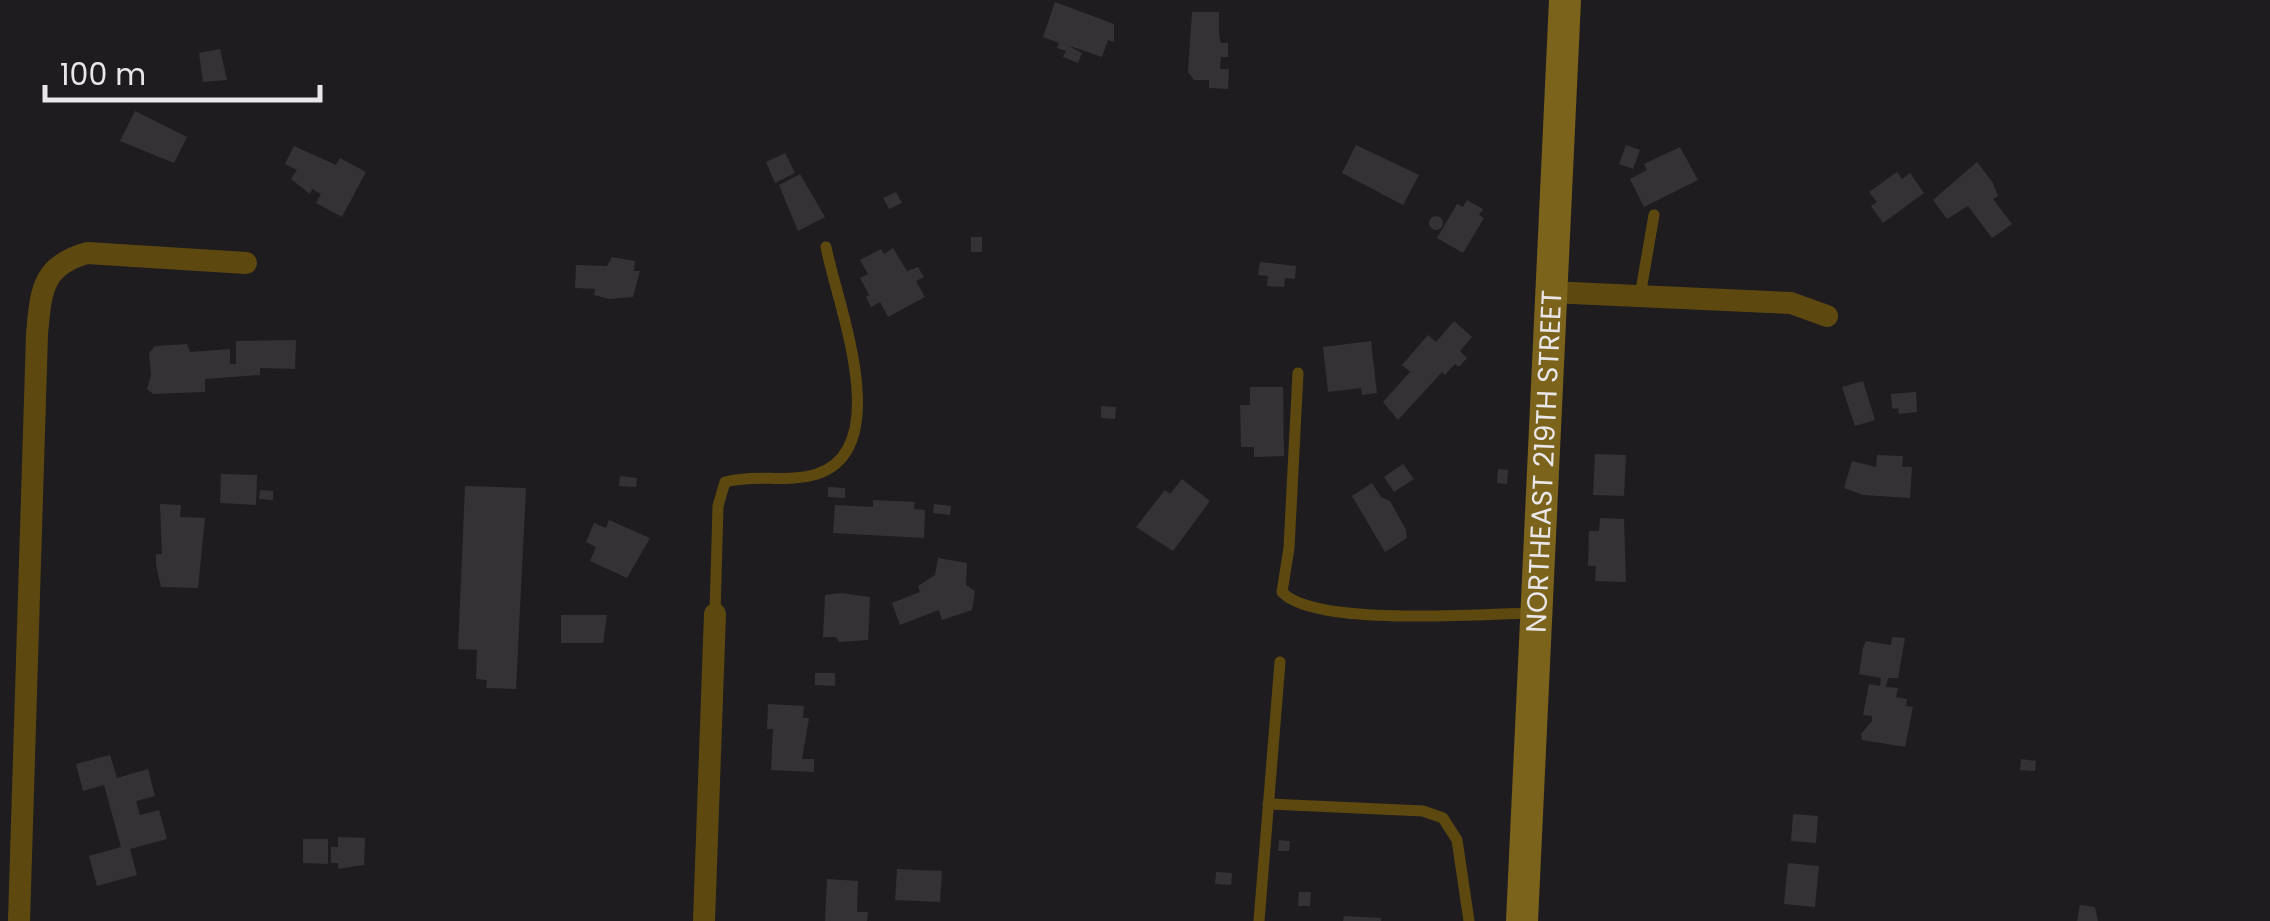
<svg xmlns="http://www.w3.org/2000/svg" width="2270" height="921" font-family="Poppins,sans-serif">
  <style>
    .building { fill: #353235 }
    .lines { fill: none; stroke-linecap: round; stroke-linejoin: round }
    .lane { stroke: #5d4910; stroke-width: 11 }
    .street { stroke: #5d4910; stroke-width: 22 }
    .secondary { stroke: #7c631b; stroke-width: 32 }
    .labels { text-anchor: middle; stroke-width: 9; stroke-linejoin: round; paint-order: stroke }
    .street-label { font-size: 28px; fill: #e9e7e9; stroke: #1f1c1f }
  </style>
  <rect width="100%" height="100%" fill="#1f1c1f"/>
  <g class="building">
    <polygon points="1055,2 1114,24 1114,42 1108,40 1102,57 1067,45 1082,53 1078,63 1063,57 1066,51 1057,48 1059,43 1043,37"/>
    <polygon points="1192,12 1219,12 1219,35 1221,43 1228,43 1228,57 1221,57 1220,69 1229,69 1228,89 1209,88 1209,80 1194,80 1188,72"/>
    <polygon points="220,49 227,80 203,82 199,53"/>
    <polygon points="135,111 187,137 174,163 120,141"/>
    <polygon points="1356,145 1419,175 1403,205 1342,173"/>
    <polygon points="1626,145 1640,150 1633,169 1619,164"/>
    <polygon points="294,146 336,165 340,158 366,172 342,217 316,203 321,194 312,189 310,194 291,179 297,170 285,164"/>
    <polygon points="1680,147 1698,180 1644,207 1630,179 1647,170 1644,164"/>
    <polygon points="785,153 795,173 775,183 766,162"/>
    <polygon points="1977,162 1993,183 1998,196 1993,199 2012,224 1992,238 1968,206 1947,219 1933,200"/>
    <polygon points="1897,172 1902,179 1910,173 1924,193 1883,223 1871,206 1877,202 1869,192"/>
    <polygon points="800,174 825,217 798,231 779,185"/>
    <polygon points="896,192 902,203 889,209 883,198"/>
    <polygon points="1467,200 1483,209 1479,215 1484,218 1463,253 1437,238 1457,204 1463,207"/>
    <circle cx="1436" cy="223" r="7"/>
    <rect x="971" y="237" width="11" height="15"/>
    <polygon points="893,248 907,271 918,267 924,277 916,281 925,297 888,317 880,302 871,307 866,297 869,295 860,278 868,274 860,260 881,249 884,254"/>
    <polygon points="612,257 635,261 634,271 640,271 633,297 609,299 594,295 595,289 575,288 576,265 607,266"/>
    <polygon points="1260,262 1296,266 1295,279 1285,278 1284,287 1267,286 1268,276 1258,275"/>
    <polygon points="1454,321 1472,337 1460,351 1467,358 1459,367 1455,364 1445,375 1442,372 1398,420 1383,402 1410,372 1402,365 1428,335 1436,342"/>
    <polygon points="296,340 295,369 260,368 260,375 205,379 205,392 153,394 147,389 151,375 149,353 155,346 187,344 190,352 230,349 230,364 236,364 236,341"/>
    <polygon points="1371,341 1377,393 1362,395 1361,388 1328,392 1323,347"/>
    <polygon points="1863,381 1875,420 1855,426 1842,387"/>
    <polygon points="1250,387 1283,387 1284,456 1254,457 1254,447 1241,447 1240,405 1250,405"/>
    <polygon points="1916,392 1917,412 1899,414 1898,408 1892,409 1891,394"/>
    <polygon points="1101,406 1116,407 1115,419 1101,418"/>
    <polygon points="1595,454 1626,455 1624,496 1593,495"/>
    <polygon points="1877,455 1903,456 1902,467 1912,467 1910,498 1863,495 1844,488 1852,461 1876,467"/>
    <polygon points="1403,464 1414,479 1394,492 1384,477"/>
    <polygon points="1498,469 1508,470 1507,484 1497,483"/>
    <polygon points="221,474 257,475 256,505 220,503"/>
    <polygon points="620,476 637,478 636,487 619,486"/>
    <polygon points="1182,479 1210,501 1173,551 1136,527 1165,490 1170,494"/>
    <polygon points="1372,483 1381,497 1390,501 1406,530 1407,538 1385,552 1352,496"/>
    <polygon points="465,486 526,488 516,689 486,688 487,680 476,679 477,650 458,649"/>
    <polygon points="828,487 845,488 845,498 828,497"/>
    <polygon points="260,490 273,491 273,500 259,499"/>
    <polygon points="873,500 915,502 914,509 925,510 924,538 833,533 835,505 873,507"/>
    <polygon points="160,504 181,505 180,517 205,518 198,588 161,587 156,565 156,554 162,554"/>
    <polygon points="934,504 951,506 950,515 933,513"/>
    <polygon points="1600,518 1624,519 1626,582 1595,581 1596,566 1588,566 1589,531 1599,531"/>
    <polygon points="609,520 650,538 627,578 590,561 596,547 586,542 594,523 606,528"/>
    <polygon points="938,558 967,563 966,585 975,591 972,610 942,620 939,610 900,625 892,603 920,592 918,586 935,575"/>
    <polygon points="841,593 870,597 868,640 839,642 836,637 823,637 825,595"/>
    <polygon points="561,615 607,615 603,643 561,643"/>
    <polygon points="1892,637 1905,638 1898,678 1888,678 1886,687 1898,688 1896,697 1907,699 1906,706 1913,707 1905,747 1862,740 1861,734 1872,721 1872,716 1863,715 1869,684 1880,686 1881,678 1859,674 1863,648 1866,641 1891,645"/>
    <polygon points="815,673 835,673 835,686 815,685"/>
    <polygon points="768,704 804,706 803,718 809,718 802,759 814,759 814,772 771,770 773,729 767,729"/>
    <polygon points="110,755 117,778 148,769 155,796 136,801 140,815 159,810 167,839 130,849 137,875 97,886 89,856 121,847 104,785 83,791 76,764"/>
    <polygon points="2021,759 2036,761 2035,771 2020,770"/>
    <polygon points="1793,814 1818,816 1816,843 1791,841"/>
    <polygon points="338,837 365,838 364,865 338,869 338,863 331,863 331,847 338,847"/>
    <polygon points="303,839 328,839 328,864 303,863"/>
    <polygon points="1279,840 1290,841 1289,851 1278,851"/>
    <polygon points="1788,863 1819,866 1815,907 1784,904"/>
    <polygon points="897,869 942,871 940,902 895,900"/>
    <polygon points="1216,872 1232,873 1231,885 1215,884"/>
    <polygon points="827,879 858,881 857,912 868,912 867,921 825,921"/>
    <polygon points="1299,892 1311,892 1310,906 1298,906"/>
    <polygon points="2080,905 2095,907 2098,921 2077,921"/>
    <polygon points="1344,916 1381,918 1381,921 1343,921"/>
  </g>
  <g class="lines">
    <g class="lane">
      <polyline points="1640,296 1654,215"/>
      <path d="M1298,373L1289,548L1282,592C1314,627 1480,614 1532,613"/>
      <path d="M715,614L718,506L725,482C755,474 787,483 817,474C896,448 837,304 826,247"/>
      <polyline points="1268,804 1423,811 1443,818 1457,840 1469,921"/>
      <polyline points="1259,921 1280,662"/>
    </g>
    <g class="street">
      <polyline points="1550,292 1791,303 1827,316"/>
      <path d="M19,921L37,334C41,292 41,266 87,253L246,263"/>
      <polyline points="704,921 715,614"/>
    </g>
    <path class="secondary" id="s1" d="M1522,921L1565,0"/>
  </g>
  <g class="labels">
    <g class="street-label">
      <text dy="10" stroke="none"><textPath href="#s1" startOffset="460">NORTHEAST 219TH STREET</textPath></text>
    </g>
  </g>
  <path d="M45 85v15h275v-15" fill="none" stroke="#e9e7e9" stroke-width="5"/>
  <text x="60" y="85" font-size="30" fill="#e9e7e9" stroke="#1f1c1f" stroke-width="8" paint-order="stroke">100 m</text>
</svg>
